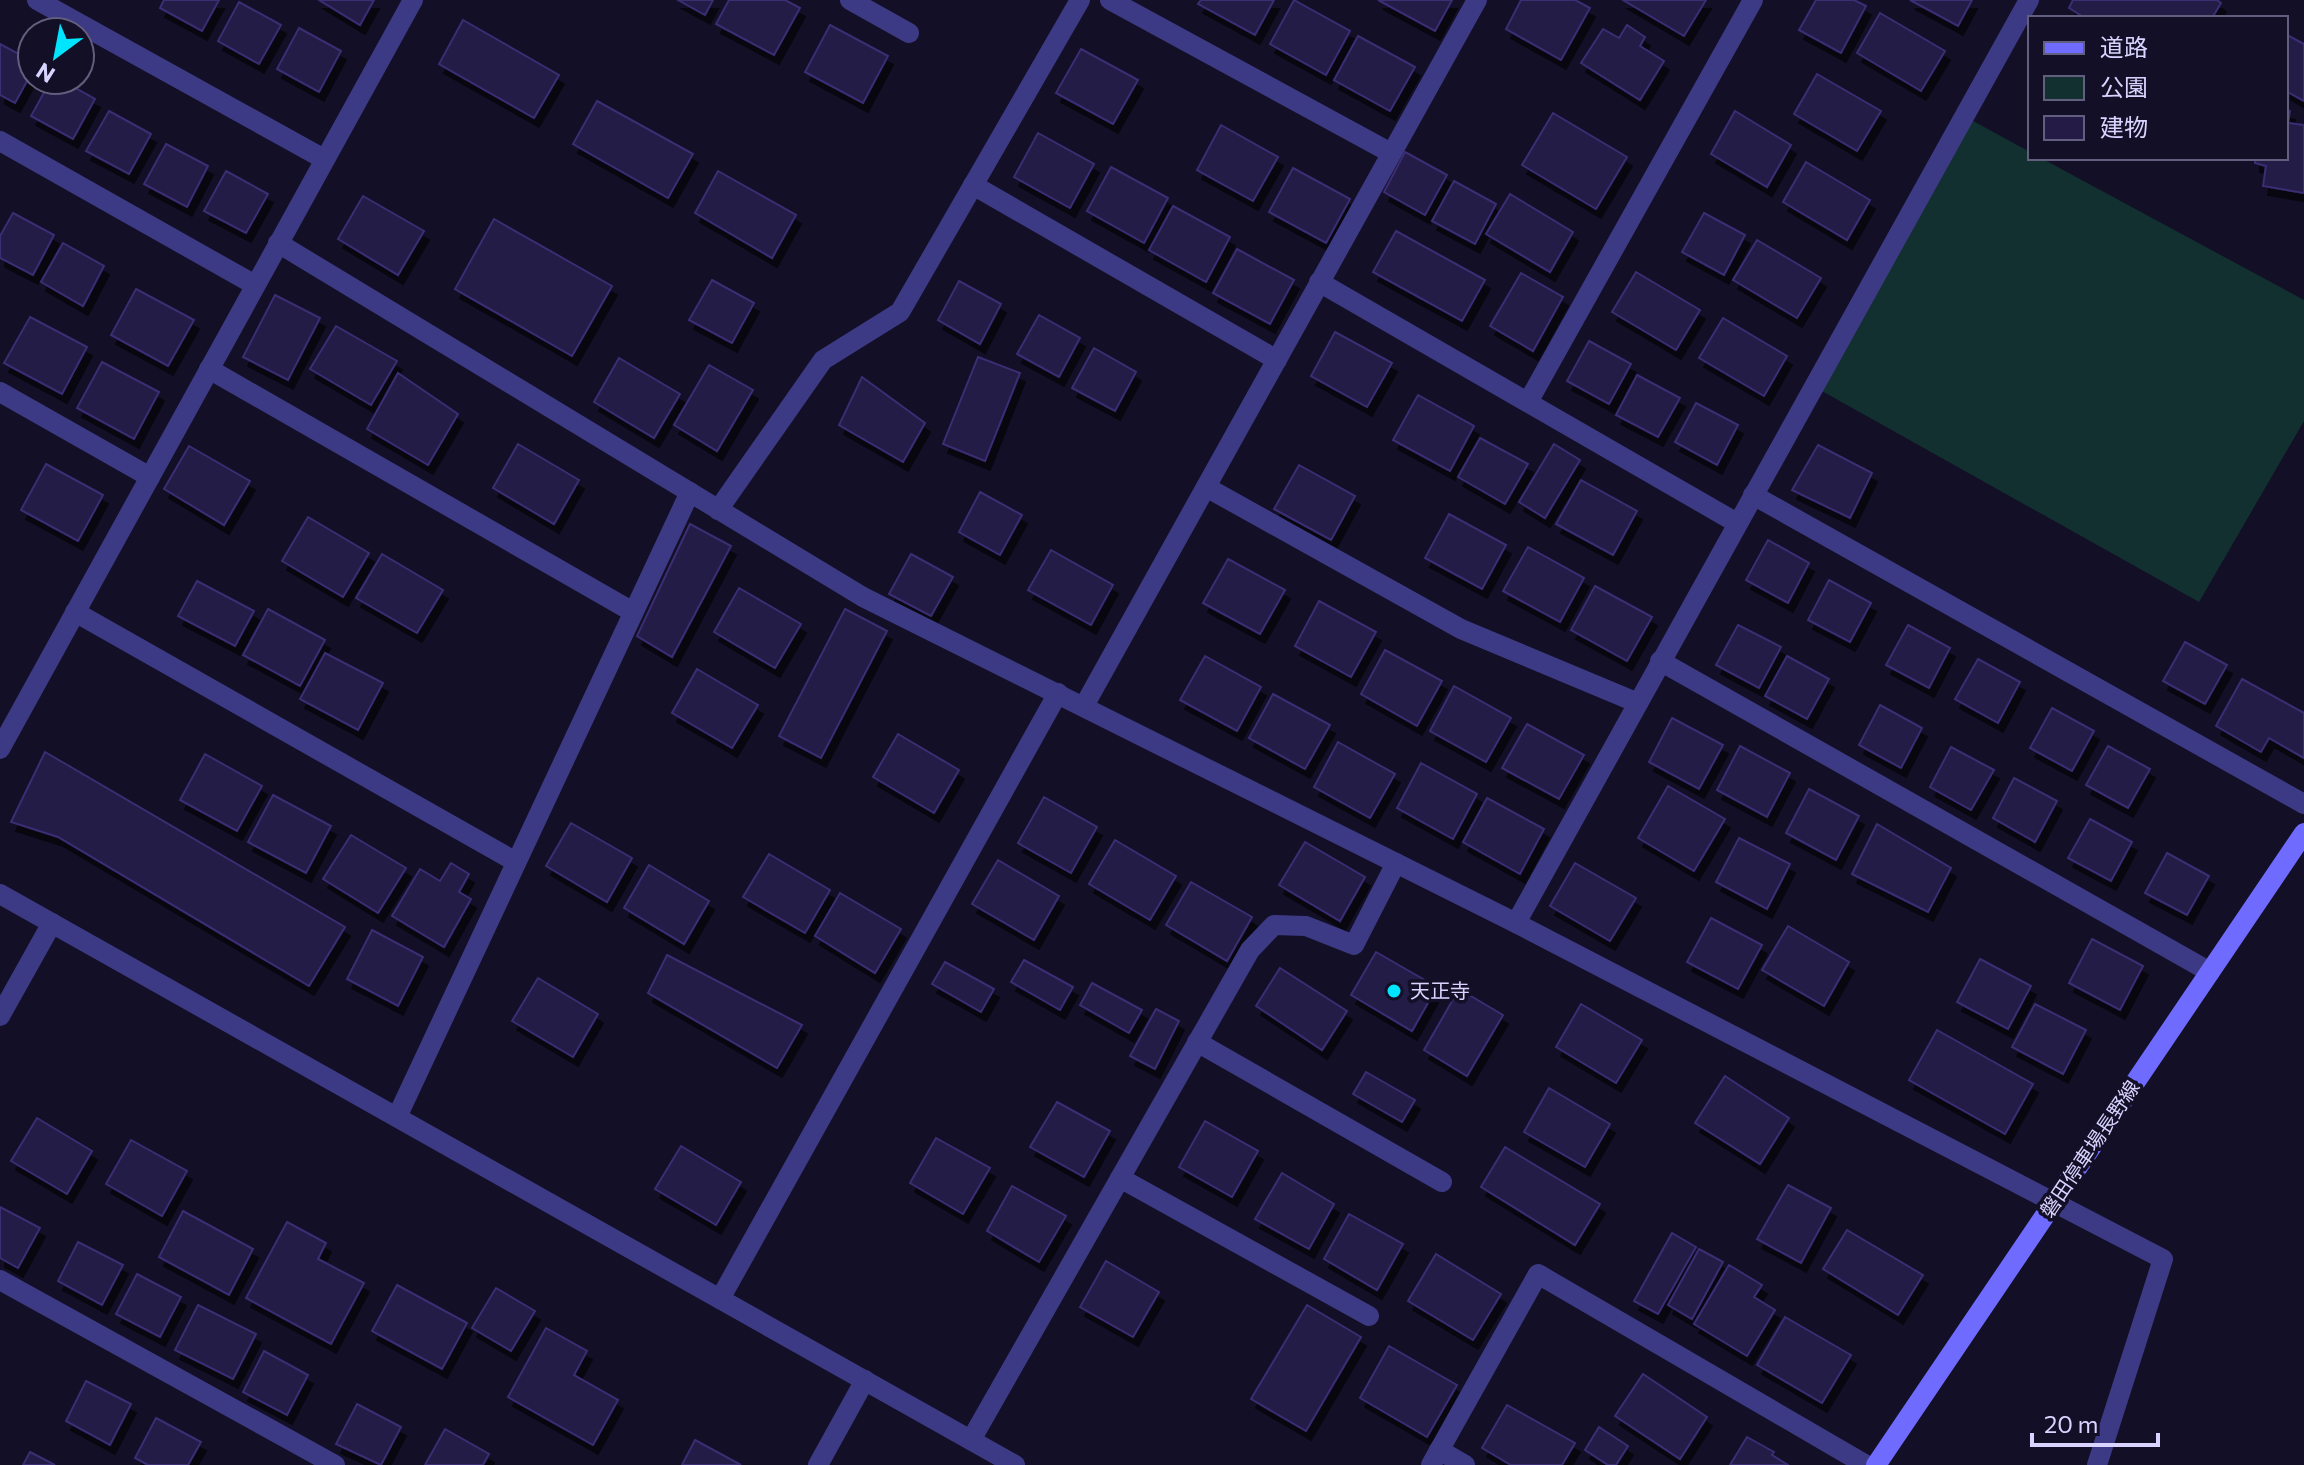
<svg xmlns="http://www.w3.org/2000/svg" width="2304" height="1465" font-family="Commissioner,'Noto Sans JP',sans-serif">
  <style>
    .green { fill: #12302f }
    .building { fill: #241b47; stroke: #3b2d73; stroke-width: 2; filter: url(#shadow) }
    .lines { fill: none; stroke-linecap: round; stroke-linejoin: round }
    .minor { stroke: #3d3a85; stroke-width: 20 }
    .tertiary { stroke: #3d3a85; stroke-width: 20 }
    .secondary { stroke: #6f6bff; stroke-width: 20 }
    .poi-dot { fill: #00e5ff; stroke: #130f26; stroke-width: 3 }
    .labels { text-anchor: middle; stroke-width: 7; stroke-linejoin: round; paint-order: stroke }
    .poi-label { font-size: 20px; fill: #d9d4ff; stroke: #130f26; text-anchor: start }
    .street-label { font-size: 20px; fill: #d9d4ff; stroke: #130f26 }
  </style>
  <defs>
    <filter id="shadow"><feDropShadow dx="5" dy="9" stdDeviation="0" flood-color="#0009"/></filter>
  </defs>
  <rect width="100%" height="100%" fill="#130f26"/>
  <polygon class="green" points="1964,116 2030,152 2030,158 2041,158 2304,300 2304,421 2199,602 1813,386"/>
  <g class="building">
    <polygon points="164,0 219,0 202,31 160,8"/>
    <polygon points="319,0 374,0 360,25"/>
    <polygon points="678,0 713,0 705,15"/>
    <polygon points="729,0 785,0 800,8 774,55 716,24"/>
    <polygon points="1201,0 1274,0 1255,35 1198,4"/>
    <polygon points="1294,0 1350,31 1326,75 1270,44"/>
    <polygon points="1378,0 1452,0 1435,31"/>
    <polygon points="1521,0 1575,0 1590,8 1561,60 1506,29"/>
    <polygon points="1623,0 1706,0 1684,36"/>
    <polygon points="1816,0 1854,0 1866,6 1841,53 1799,30"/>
    <polygon points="1910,0 1972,0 1958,26"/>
    <polygon points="2073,0 2217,0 2221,3 2212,18 2085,18 2069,8"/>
    <polygon points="239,2 281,25 259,64 218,41"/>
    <polygon points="1880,13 1945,51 1921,91 1857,53"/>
    <polygon points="463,20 559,75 534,118 439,64"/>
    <polygon points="830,25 888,56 863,103 805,72"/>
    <polygon points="1627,25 1645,37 1640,46 1664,61 1640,100 1581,63 1603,29 1619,38"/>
    <polygon points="299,28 341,51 319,92 277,69"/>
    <polygon points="2287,35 2304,44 2304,101 2286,91"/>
    <polygon points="1358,36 1415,67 1390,111 1334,80"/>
    <polygon points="0,44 32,61 32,72 15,103 0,95"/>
    <polygon points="1081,49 1138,80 1113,124 1056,93"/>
    <polygon points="1817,74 1881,111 1857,151 1794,114"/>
    <polygon points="51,80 61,80 95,99 73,139 31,116"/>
    <polygon points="597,101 693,154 668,198 573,144"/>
    <polygon points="2286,110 2290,111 2288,123 2304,125 2304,193 2263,186 2266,166 2255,163 2255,158 2286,158"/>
    <polygon points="109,111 151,134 129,174 86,151"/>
    <polygon points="1735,111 1791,145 1767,187 1711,154"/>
    <polygon points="1553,113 1627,157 1596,209 1522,165"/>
    <polygon points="1221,125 1278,157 1253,201 1197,170"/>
    <polygon points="1038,133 1094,164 1070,208 1014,177"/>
    <polygon points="166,144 208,166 187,207 144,184"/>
    <polygon points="1405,152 1447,175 1425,215 1384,192"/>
    <polygon points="1806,162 1870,200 1847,240 1783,202"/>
    <polygon points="1111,167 1168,198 1144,243 1087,211"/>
    <polygon points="1293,168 1350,199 1326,243 1269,212"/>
    <polygon points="226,171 268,194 246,233 204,211"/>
    <polygon points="718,171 796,215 772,258 695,213"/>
    <polygon points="1454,181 1496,204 1475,244 1432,221"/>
    <polygon points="1510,194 1573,232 1550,272 1486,234"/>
    <polygon points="363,196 424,231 398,275 338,239"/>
    <polygon points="1173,206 1230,237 1206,282 1149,250"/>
    <polygon points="13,213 54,235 33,275 0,258 0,236"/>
    <polygon points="1704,213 1745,235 1724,275 1682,252"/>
    <polygon points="494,219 612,286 572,356 455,289"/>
    <polygon points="1396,231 1485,280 1462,321 1373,272"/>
    <polygon points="1757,240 1821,278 1797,318 1733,280"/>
    <polygon points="63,243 104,266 83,306 41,282"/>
    <polygon points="1237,249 1294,280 1270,324 1213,293"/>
    <polygon points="1636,272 1700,310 1676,350 1612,312"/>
    <polygon points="1521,273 1563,297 1533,351 1490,326"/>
    <polygon points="712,280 754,303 732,343 689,320"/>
    <polygon points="959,281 1001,304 980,344 938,320"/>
    <polygon points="136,289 194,320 168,366 111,335"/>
    <polygon points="275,295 320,318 288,380 243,357"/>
    <polygon points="1039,315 1080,338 1059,377 1017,354"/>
    <polygon points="30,317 87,347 62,394 4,363"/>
    <polygon points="1723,318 1787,356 1764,396 1699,358"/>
    <polygon points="336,326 397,361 371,405 310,369"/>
    <polygon points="1335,332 1392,363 1367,407 1311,376"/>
    <polygon points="1589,341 1631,364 1609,404 1567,381"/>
    <polygon points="1094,348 1136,372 1115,411 1072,388"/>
    <polygon points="978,357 1020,373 985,461 943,444"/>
    <polygon points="619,358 680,394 654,438 594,402"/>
    <polygon points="102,362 159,392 134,439 77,408"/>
    <polygon points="709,365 753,390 717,451 674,425"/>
    <polygon points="398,373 458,414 428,465 367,429"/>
    <polygon points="1637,375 1680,398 1658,437 1616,415"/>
    <polygon points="862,377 925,423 903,462 839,425"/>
    <polygon points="1418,395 1474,426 1450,471 1393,440"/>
    <polygon points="1696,403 1738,425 1717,465 1675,442"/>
    <polygon points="1480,438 1528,464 1505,504 1458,477"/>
    <polygon points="518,444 579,480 554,524 493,488"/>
    <polygon points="1554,444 1580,460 1545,518 1519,502"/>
    <polygon points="1818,445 1872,473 1850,518 1792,490"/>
    <polygon points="189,446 250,481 224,525 164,489"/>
    <polygon points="46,464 103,495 78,541 21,510"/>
    <polygon points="1299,465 1355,496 1331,540 1274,509"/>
    <polygon points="1581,480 1637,511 1613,555 1556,524"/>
    <polygon points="980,492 1022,515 1000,555 959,532"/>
    <polygon points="1449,514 1506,545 1482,589 1425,558"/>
    <polygon points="308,517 369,553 343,597 282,561"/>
    <polygon points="690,524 731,546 672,657 637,636"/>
    <polygon points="1768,540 1809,563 1788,603 1746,580"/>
    <polygon points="1528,547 1584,578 1560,622 1503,591"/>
    <polygon points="1051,550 1113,585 1091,625 1028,590"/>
    <polygon points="382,554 443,590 417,633 356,598"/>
    <polygon points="911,554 953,577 931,616 889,594"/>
    <polygon points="1228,559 1285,590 1260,634 1203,603"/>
    <polygon points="1829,580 1871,603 1850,642 1808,620"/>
    <polygon points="197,581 254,611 235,646 178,616"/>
    <polygon points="1595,586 1652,617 1627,661 1571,630"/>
    <polygon points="739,588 801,624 775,668 714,632"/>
    <polygon points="1319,601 1376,632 1351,677 1295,646"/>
    <polygon points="268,609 325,640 300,686 243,655"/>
    <polygon points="845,609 887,631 821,758 779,736"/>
    <polygon points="1738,625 1781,647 1759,688 1716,665"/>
    <polygon points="1908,625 1950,648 1929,688 1886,665"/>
    <polygon points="2185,642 2227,665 2205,704 2163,681"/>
    <polygon points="1385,650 1442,681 1417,726 1361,694"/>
    <polygon points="325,653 383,683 358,730 300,699"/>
    <polygon points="1205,656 1261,687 1237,731 1180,700"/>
    <polygon points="1787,656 1829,679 1807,719 1765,696"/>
    <polygon points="1978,659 2020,682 1998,723 1955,699"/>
    <polygon points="697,669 758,705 732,748 672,713"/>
    <polygon points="2242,679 2304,713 2304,758 2269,738 2261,752 2216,726"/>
    <polygon points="1454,686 1511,718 1486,762 1430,731"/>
    <polygon points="1273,694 1330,725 1305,769 1249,738"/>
    <polygon points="1880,705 1922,728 1901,768 1859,745"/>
    <polygon points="2052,708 2094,731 2072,771 2030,748"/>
    <polygon points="1672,718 1723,745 1699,789 1649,762"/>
    <polygon points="1527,724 1584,755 1559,799 1502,768"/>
    <polygon points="898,734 959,770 934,813 873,777"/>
    <polygon points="1338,742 1395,774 1370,818 1314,787"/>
    <polygon points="1740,746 1790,773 1767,817 1717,790"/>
    <polygon points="2108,746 2150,769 2128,808 2086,785"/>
    <polygon points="1951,747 1994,770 1971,810 1930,787"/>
    <polygon points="45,752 345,927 309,986 58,837 11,822"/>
    <polygon points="205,754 262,786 237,831 180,800"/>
    <polygon points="1421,763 1477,794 1453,839 1397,808"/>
    <polygon points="2014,778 2057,801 2035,842 1993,818"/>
    <polygon points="1668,786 1725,819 1694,871 1638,838"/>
    <polygon points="1809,789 1859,816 1836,860 1786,833"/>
    <polygon points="273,795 331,826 306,873 248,842"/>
    <polygon points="1044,797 1097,827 1071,873 1018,843"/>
    <polygon points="1487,798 1544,829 1520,874 1463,842"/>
    <polygon points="2090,819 2132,842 2111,881 2068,858"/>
    <polygon points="571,823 632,858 607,902 546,866"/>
    <polygon points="1877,824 1951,868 1928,912 1852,874"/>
    <polygon points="351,835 406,868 378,913 323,879"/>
    <polygon points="1739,838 1790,864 1767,909 1716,882"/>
    <polygon points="1115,840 1176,876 1150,920 1089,884"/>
    <polygon points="1305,842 1365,877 1340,921 1279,885"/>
    <polygon points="2167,853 2209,876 2187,915 2145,893"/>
    <polygon points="769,854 830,890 805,933 743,897"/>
    <polygon points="998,860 1059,896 1034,940 972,904"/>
    <polygon points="451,863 469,874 459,892 471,899 444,947 392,916 420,869 440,881"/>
    <polygon points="1575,863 1636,898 1610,941 1550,906"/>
    <polygon points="649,865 709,901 684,944 624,908"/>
    <polygon points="1191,882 1252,917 1227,961 1166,925"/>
    <polygon points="840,893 901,929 875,973 815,936"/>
    <polygon points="1711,918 1762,945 1738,989 1687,962"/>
    <polygon points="1788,926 1849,962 1824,1006 1762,970"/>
    <polygon points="372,930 423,957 398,1006 347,979"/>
    <polygon points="2092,939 2143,966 2120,1010 2069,983"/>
    <polygon points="1376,952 1437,987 1412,1031 1351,995"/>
    <polygon points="667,955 802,1025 777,1068 648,993"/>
    <polygon points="1980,959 2031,986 2008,1029 1957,1002"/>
    <polygon points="1024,960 1073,987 1060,1010 1011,982"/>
    <polygon points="945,962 994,989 981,1012 932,984"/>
    <polygon points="1280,968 1347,1011 1322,1050 1256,1006"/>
    <polygon points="538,978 598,1014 573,1057 512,1021"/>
    <polygon points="1092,983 1142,1010 1129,1033 1080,1005"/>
    <polygon points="1459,989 1503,1015 1467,1076 1424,1050"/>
    <polygon points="1581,1004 1642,1040 1616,1083 1556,1047"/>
    <polygon points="2035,1004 2086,1030 2063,1074 2012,1047"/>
    <polygon points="1156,1009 1179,1021 1155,1069 1130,1056"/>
    <polygon points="1937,1030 2033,1084 2005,1134 1909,1080"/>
    <polygon points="1366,1072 1415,1100 1402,1122 1353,1094"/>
    <polygon points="1725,1076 1789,1118 1760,1164 1695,1123"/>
    <polygon points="1549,1088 1610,1124 1585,1167 1524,1132"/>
    <polygon points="1057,1102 1110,1131 1084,1177 1030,1147"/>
    <polygon points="37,1118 92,1151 67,1194 11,1161"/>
    <polygon points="1205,1121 1258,1151 1232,1197 1179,1167"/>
    <polygon points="936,1138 990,1168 963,1214 910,1183"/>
    <polygon points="131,1140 187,1171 162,1216 106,1184"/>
    <polygon points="681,1146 741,1182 716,1225 655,1189"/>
    <polygon points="1505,1147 1600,1204 1575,1245 1481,1187"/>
    <polygon points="1282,1173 1334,1204 1309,1249 1255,1219"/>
    <polygon points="1788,1185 1831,1208 1801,1263 1757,1239"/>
    <polygon points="1012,1186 1066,1216 1039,1262 987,1231"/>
    <polygon points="0,1207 40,1228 18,1268 0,1258"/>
    <polygon points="183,1211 253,1249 229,1295 159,1257"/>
    <polygon points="1349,1214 1403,1244 1377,1290 1324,1259"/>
    <polygon points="287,1222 326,1243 318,1259 364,1283 331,1344 246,1298"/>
    <polygon points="1847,1230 1923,1275 1898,1315 1823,1269"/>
    <polygon points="1672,1233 1696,1247 1658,1314 1634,1301"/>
    <polygon points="78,1242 123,1265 102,1305 58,1281"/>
    <polygon points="1699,1249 1723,1262 1692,1319 1668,1305"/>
    <polygon points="1436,1254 1501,1294 1473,1340 1408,1301"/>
    <polygon points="1106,1261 1159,1292 1133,1337 1080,1307"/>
    <polygon points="1729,1265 1762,1285 1754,1297 1775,1310 1747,1356 1694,1324"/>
    <polygon points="137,1274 181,1297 160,1337 116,1314"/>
    <polygon points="397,1285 467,1323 442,1369 372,1331"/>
    <polygon points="496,1288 535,1311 511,1351 472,1328"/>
    <polygon points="198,1305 256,1334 233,1379 175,1350"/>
    <polygon points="1307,1305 1361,1337 1306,1431 1251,1399"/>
    <polygon points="1785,1317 1851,1355 1822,1403 1757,1365"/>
    <polygon points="546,1328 587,1351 574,1375 618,1400 593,1445 508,1397"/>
    <polygon points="1389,1346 1457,1385 1427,1437 1360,1398"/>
    <polygon points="264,1351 308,1375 287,1415 243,1392"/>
    <polygon points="1643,1374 1707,1417 1680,1459 1615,1416"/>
    <polygon points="86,1381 131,1404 110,1445 66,1421"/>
    <polygon points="357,1404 401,1427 381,1465 336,1444"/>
    <polygon points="1507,1405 1575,1443 1562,1465 1511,1465 1482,1448"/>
    <polygon points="156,1418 201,1442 188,1465 148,1465 135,1458"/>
    <polygon points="1599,1427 1628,1446 1616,1465 1608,1465 1585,1450"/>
    <polygon points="445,1429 489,1454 483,1465 425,1465"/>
    <polygon points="1747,1437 1774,1452 1772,1455 1788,1465 1730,1465"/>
    <polygon points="695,1440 741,1465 682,1465"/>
    <polygon points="30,1452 55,1465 23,1465"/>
  </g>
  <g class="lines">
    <g class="minor">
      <polyline points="37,0 324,159"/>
      <polyline points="850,0 909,33"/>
      <polyline points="1110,0 1391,153"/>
      <polyline points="0,141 255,285"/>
      <polyline points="973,185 1277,360"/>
      <polyline points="278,243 863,597 1516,923 2163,1259 2097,1465"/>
      <polyline points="1319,282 1737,523"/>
      <polyline points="209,369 633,612"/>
      <polyline points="0,392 150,477"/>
      <polyline points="1528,402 1753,0"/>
      <polyline points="1206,487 1461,629 1638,703"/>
      <polyline points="1753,495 2304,804"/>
      <polyline points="718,510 823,360 900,312 1080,0"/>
      <polyline points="75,612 516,862"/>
      <polyline points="1660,661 2210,972"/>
      <polyline points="1084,706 1477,0"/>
      <polyline points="0,749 413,0"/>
      <polyline points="1516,923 2029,0"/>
      <polyline points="0,1016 52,923"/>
      <polyline points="1197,1042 1442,1182"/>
      <polyline points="397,1117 690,492"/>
      <polyline points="1120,1178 1369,1316"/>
      <polyline points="0,1280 335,1465"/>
      <polyline points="720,1299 1058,693"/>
      <polyline points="971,1440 1250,950 1274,925 1306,926 1354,945 1396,863"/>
      <polyline points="1439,1450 1465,1465"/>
      <polyline points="818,1465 865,1380"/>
      <polyline points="1431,1465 1538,1274 1866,1465"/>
    </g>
    <polyline class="tertiary" points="0,894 1015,1465"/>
    <polyline class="secondary" points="1876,1465 2304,833"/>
  </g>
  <circle class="poi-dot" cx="1394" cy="991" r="8"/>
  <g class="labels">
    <g class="poi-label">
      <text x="1410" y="998">天正寺</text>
    </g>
    <g class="street-label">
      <text transform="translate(2090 1149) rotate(-56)" y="7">磐田停車場長野線</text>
    </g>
  </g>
  <rect x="2028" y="16" width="260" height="144" fill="#130f26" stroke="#625e7d" stroke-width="2"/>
  <rect x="2044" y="42" width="40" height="12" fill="#6f6bff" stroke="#625e7d" stroke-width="2"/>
  <text x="2100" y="56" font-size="24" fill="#d9d4ff">道路</text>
  <rect x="2044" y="76" width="40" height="24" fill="#12302f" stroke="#625e7d" stroke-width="2"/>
  <text x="2100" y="96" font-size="24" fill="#d9d4ff">公園</text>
  <rect x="2044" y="116" width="40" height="24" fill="#241b47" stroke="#625e7d" stroke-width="2"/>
  <text x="2100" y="136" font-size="24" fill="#d9d4ff">建物</text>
  <g transform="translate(56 56) rotate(212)"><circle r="38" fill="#130f26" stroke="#625e7d" stroke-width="2"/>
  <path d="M0-6L14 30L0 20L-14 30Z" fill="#00e5ff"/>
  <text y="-12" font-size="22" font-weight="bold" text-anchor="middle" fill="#d9d4ff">N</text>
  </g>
  <path d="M2032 1433v12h126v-12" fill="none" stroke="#d9d4ff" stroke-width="4"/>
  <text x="2044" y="1433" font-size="24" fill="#d9d4ff" stroke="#130f26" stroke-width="6" paint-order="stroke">20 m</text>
</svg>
